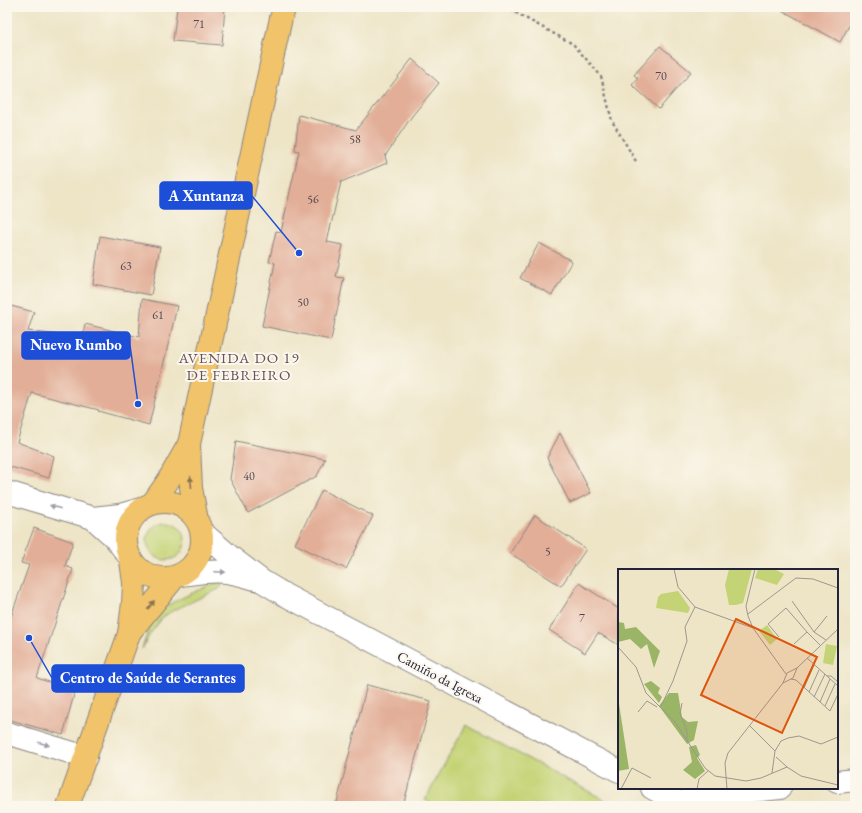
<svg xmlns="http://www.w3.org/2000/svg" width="862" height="813" font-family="'EB Garamond',serif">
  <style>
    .green { fill: #c4d375; stroke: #737a58 }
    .building { fill: #e2ae97 }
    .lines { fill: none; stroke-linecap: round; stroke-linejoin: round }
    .minor-casing { stroke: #888481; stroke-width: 24 }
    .major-casing { stroke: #888481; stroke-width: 24 }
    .path { stroke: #888481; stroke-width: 2.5; stroke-dasharray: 3 3; stroke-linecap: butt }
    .minor { stroke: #fff; stroke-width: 22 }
    .major { stroke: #f1c36a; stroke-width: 22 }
    .oneway { fill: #8a7252 }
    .oneway2 { fill: #9c9ca7 }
    .labels { text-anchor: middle; stroke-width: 4; stroke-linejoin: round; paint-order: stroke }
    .number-label { font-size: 12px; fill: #524552 }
    .street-label { font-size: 14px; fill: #22223b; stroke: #fbf7ec }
    .neighbourhood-label { font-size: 15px; letter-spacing: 1px; fill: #65535b; stroke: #fbf7ec }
    .inset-road { fill: none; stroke: #9c978f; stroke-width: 1 }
    .view { fill: #de560e; fill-opacity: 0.15; stroke: #de560e; stroke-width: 2 }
    .inset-edge { fill: none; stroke: #22223b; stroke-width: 2 }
    .leader { fill: none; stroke: #1d4ed8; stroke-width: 1.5 }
    .callout-dot { fill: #1d4ed8; stroke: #fbf7ec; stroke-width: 1.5 }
    .callout { fill: #1d4ed8; stroke: #1d4ed8; stroke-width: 1.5 }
    .callout-label { font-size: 15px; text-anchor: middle; font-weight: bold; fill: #fff }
  </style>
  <rect width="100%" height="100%" fill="#fbf7ec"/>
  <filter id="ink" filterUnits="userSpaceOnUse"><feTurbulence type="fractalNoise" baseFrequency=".025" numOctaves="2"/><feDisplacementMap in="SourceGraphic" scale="8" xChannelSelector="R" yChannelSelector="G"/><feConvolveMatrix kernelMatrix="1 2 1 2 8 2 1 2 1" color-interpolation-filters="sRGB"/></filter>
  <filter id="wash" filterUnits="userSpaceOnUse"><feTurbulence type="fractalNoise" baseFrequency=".012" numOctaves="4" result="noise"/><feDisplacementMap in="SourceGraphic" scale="16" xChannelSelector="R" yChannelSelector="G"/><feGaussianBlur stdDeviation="0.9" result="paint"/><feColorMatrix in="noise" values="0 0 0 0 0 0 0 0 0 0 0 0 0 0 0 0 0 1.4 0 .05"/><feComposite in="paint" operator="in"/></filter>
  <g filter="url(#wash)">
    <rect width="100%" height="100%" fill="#eee5c7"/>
    <g class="green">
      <circle cx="166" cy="541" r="19"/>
      <path d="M218,582L221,583L222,586L219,589L172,611L163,617L150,634L142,649C146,637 149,623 157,614C169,601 201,590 218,582Z"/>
      <polygon points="466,725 612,804 611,806 436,806 425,800"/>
    </g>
    <g id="blocks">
      <g class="building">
        <polygon points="177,7 225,7 222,45 173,41"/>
        <polygon points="776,7 855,7 855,15 840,42"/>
        <polygon points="660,46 691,72 659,109 632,85 638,78 634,75"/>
        <polygon points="412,59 439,83 412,116 385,156 387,163 341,182 327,242 343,245 336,277 344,278 331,340 262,326 275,263 269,262 276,231 281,232 299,151 295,150 299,115 356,130"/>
        <polygon points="100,236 160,247 151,295 93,284"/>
        <polygon points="539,243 572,261 552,295 520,278"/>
        <polygon points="142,299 177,306 173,324 149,425 98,411 99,410 32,393 17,442 54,456 49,478 7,466 7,305 34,312 28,331 82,338 85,324 139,337"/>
        <polygon points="560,433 591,493 570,503 547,458"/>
        <polygon points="236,441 325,459 317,476 248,513 230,479"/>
        <polygon points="322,490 373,516 346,569 295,544"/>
        <polygon points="535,515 586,549 561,586 510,553"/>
        <polygon points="34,528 73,542 65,566 73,569 37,678 75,691 63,735 7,719 7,628 29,565 21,563"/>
        <polygon points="579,583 619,609 619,645 598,633 585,653 549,630"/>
        <polygon points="367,685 431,701 403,806 336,806"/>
      </g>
    </g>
  </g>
  <g filter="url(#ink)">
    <use href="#blocks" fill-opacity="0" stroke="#888481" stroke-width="1"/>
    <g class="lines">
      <g class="minor-casing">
        <g id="minor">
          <polyline points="7,492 93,518 114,537 128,555"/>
          <polyline points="93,518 120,515 141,509"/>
          <polyline points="202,532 232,558 262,581 285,595 619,771"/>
          <path d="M181,575C196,573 212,570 227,572C236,573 245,576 255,579"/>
          <polyline points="7,733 86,757"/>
          <polyline points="837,782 855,780"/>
          <polyline points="652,788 680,803 683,806"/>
          <polyline points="680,803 694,797 780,788"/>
        </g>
      </g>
      <g class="major-casing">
        <g id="major">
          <circle cx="164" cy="540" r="38"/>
          <polyline points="152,504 168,481 189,444"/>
          <polyline points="197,520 191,488 189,444 281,18 285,7"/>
          <polyline points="129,633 157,599 175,577"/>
          <polyline points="68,806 129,634 133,603 134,583 131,561"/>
        </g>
      </g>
      <polyline class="path" points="505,7 573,44 601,76 612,121 637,163"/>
      <use href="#minor" class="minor"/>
      <use href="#major" class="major"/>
    </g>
    <defs><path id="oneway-solid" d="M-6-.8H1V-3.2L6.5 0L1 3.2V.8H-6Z"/></defs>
    <g class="oneway">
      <use href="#oneway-solid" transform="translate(191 482) rotate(-95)"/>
      <use href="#oneway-solid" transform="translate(151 605) rotate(-52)"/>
    </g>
    <g class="oneway2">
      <use href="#oneway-solid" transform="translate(55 507) rotate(-163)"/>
      <use href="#oneway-solid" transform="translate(220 572) rotate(3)"/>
      <use href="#oneway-solid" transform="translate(44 744) rotate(17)"/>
    </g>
  </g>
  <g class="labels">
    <g class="number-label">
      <text x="199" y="28">71</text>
      <text x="661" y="80">70</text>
      <text x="355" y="143">58</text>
      <text x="313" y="203">56</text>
      <text x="126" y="270">63</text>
      <text x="303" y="306">50</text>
      <text x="158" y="319">61</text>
      <text x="249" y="480">40</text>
      <text x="548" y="555">5</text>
      <text x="582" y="622">7</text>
    </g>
    <g class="street-label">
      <text transform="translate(440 677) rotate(28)" y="5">Camiño da Igrexa</text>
    </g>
    <g class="neighbourhood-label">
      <text x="239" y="363">AVENIDA DO 19<tspan x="239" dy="17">DE FEBREIRO</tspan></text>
    </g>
  </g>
  <g transform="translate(618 569)">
    <rect width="220" height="220" fill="#eee5c7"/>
    <path d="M111,0H134L125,34L118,36H111L107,16ZM140,0H156L166,5L159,16L137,9ZM60,22L72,39L70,44L38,39L40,28L43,25ZM149,56L159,70L152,76L141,62ZM208,75L219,77L215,96L205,94Z" fill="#c4d375"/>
    <path d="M0,53L6,54L7,60L18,58L42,82L36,99L29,75L23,80L12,70L0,73ZM33,112L42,119L40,124L44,128L41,134L26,115ZM51,124H60L64,148L70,153L80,152L76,171L69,175L41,137ZM0,128L11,200L0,202ZM78,176L82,186L79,189L87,202L77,210L65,201L74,193L71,178Z" fill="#9bb566"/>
    <path class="inset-road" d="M56,0L60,18L77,38L135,59M137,0L128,37L130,47L135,59L168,105M174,32L196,63M130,45L178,9L195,10L220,19M161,68L150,55L168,39L189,63M208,71L196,63L209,47M176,75L189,63L202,76M0,78L18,98L28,124L57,153L87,199L97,207L128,212L143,209L169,198L183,207L220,216M189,89L220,117M209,107H213L220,113M173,110L178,111L212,142L220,125M165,114L175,109L179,99L220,60M186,119L196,96M191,123L201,101M196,128L207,105M202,133L212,110M64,134L62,145L69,162V172M43,137L55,112L69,72L67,58L77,38M207,137L217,115M20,143L29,132L39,138M132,157L157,182L154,204M157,182L163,172L170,169L181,167L203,175L220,168M158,188L169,198M3,220L14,199L33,209M79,220L81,210L90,202M109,220L107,194L110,184L165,114L169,104L179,99"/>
    <path class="view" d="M118,50L199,88L164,164L83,126Z"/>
    <rect width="220" height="220" class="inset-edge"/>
  </g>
  <path class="leader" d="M299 253L252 196M138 404L130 345M29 638L52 678"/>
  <g class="callout-dot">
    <circle cx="299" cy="253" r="4"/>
    <circle cx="138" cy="404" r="4"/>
    <circle cx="29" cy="638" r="4"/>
  </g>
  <g class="callout">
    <rect x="160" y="182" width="92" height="27" rx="4"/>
    <rect x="22" y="332" width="108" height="27" rx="4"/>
    <rect x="52" y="665" width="192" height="27" rx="4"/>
  </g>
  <g class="callout-label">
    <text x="206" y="201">A Xuntanza</text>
    <text x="76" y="350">Nuevo Rumbo</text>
    <text x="148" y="683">Centro de Saúde de Serantes</text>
  </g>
  <rect width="862" height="813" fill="none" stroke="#fbf7ec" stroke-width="24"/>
</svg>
